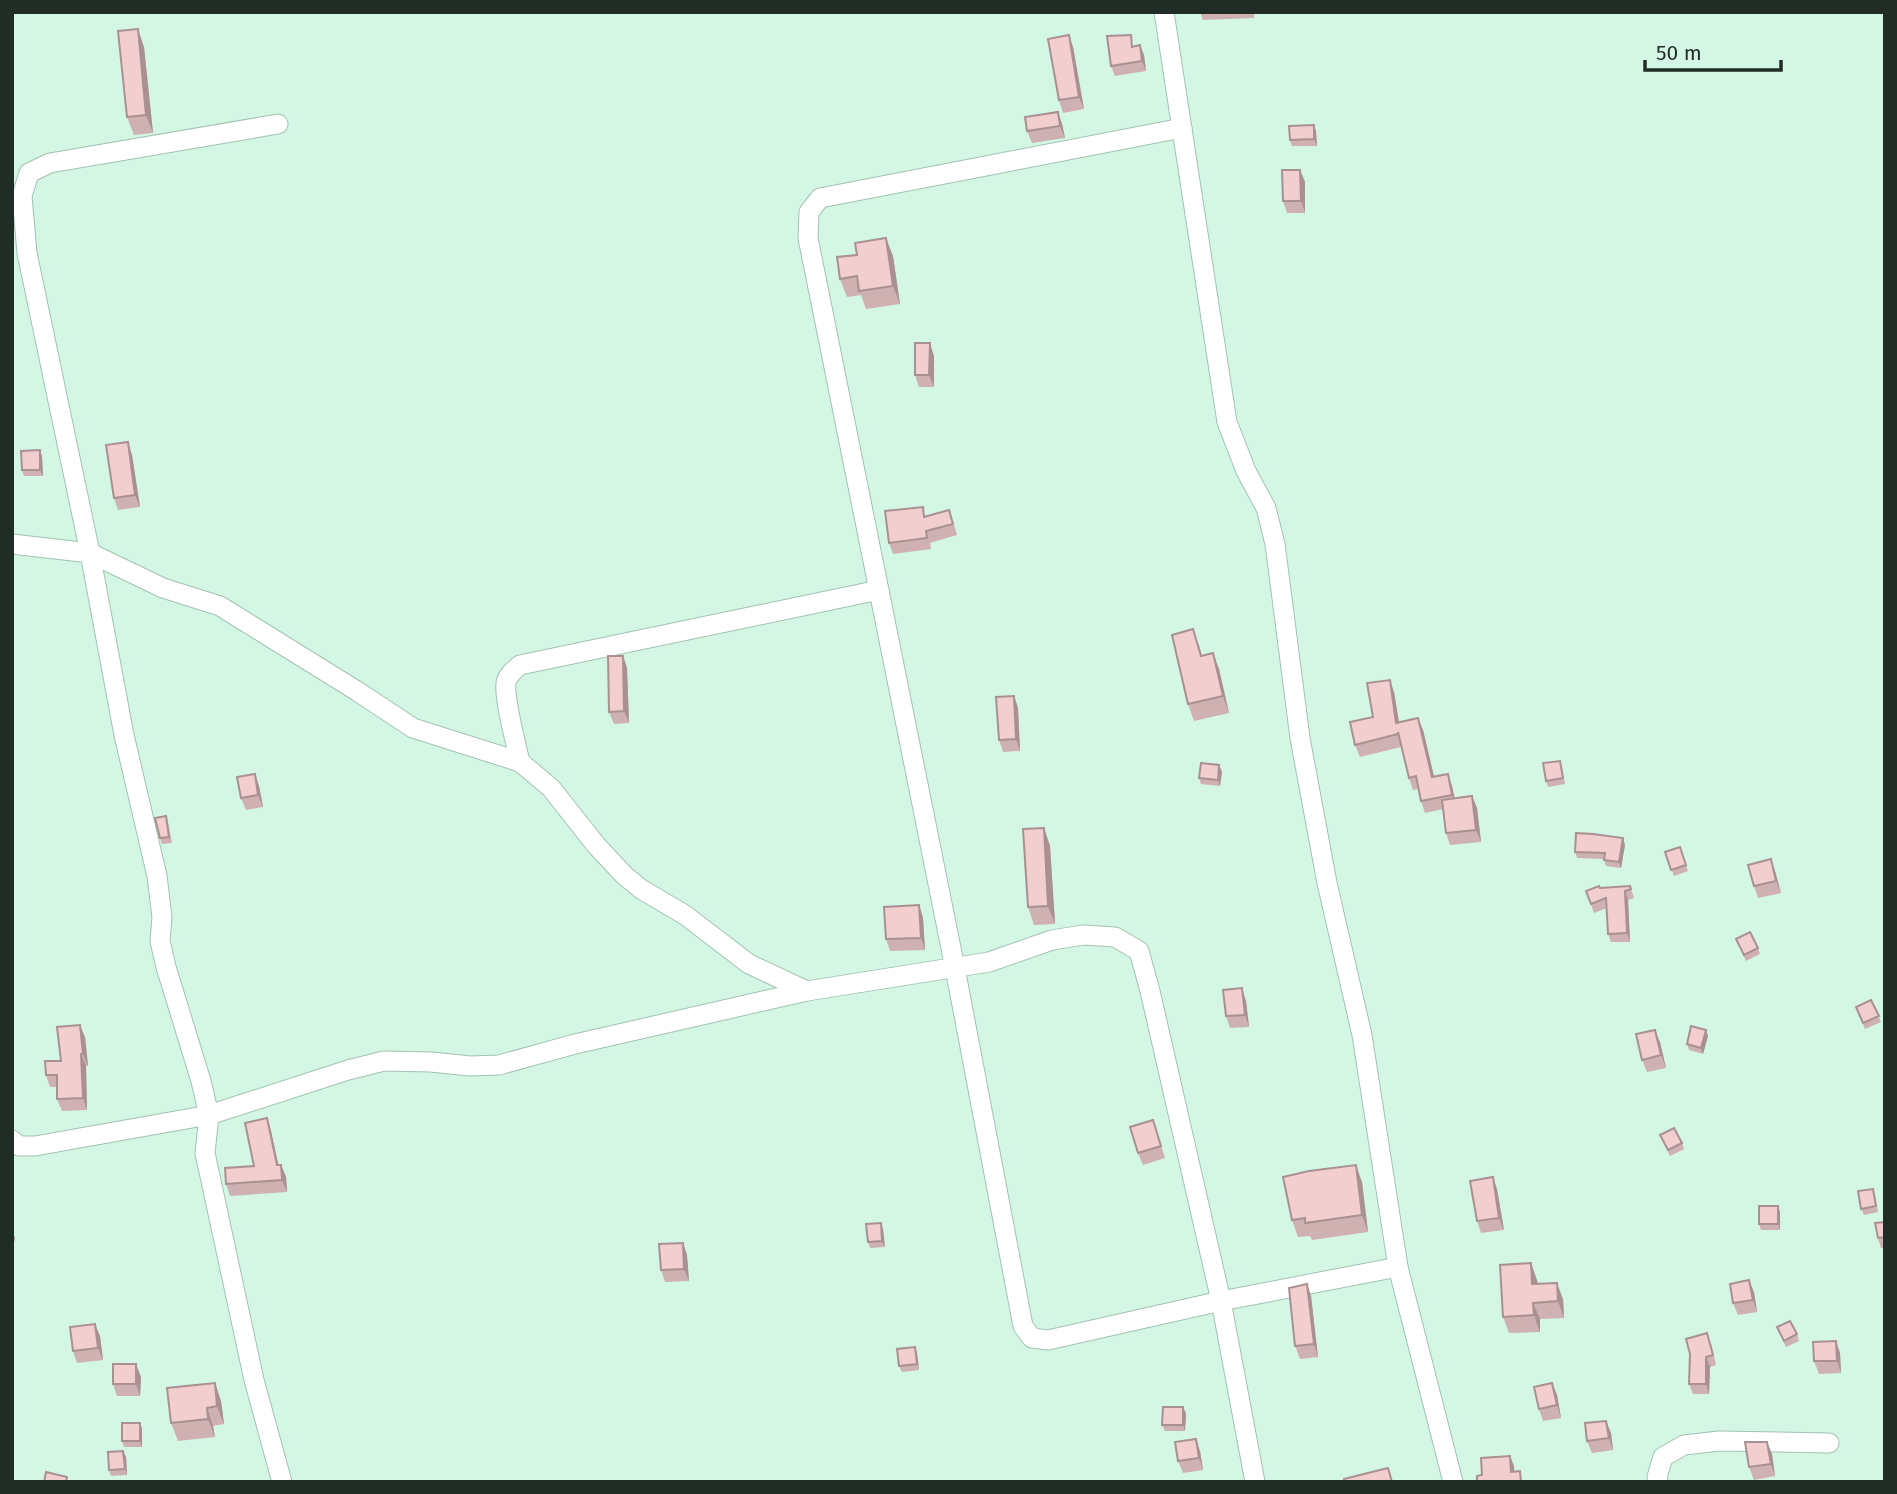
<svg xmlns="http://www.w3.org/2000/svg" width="1897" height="1494" font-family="'Fira Sans',sans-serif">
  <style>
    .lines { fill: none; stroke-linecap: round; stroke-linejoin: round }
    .minor-casing { stroke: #a2c2b2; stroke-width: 21 }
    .minor { stroke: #fff; stroke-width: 19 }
    .wall { fill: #d0b1b2 }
    .shaded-wall { fill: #a99091 }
    .building { fill: #f2cecf; stroke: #a99091; stroke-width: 2 }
  </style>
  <rect width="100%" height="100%" fill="#d4f6e5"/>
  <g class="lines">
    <g class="minor-casing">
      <g id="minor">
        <polyline points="1164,12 1227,422 1246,471 1266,508 1275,544 1300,738 1327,883 1362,1035 1398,1267 1453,1482"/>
        <polyline points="278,124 50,163 29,173 22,196 27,253 90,553 124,735 157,876 162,917 160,941 166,967 201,1081 209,1115 205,1153 254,1380 282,1482"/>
        <polyline points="1182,128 820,198 809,212 808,238 955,968 1023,1326 1032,1338 1048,1340 1221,1301 1398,1267"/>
        <polyline points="12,544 90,553 163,588 220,606 357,691 413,728 520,762 551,788 596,845 624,875 641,889 685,915 749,964 807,991"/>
        <path d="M520,762C516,744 504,699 506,683C507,676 514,670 520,665L879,590"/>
        <polyline points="12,1140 19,1146 35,1146 209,1115 348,1070 384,1061 431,1062 470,1066 499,1065 575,1044 807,991 989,962 1052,940 1083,935 1115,937 1139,951 1150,991 1221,1301 1255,1482"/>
        <polyline points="1658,1482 1657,1477 1663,1457 1684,1445 1719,1441 1829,1443"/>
      </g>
    </g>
    <use href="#minor" class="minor"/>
  </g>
  <g class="wall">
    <polygon points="1200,12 1254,12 1254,18 1203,20"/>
    <polygon points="1069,35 1073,47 1084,109 1063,113 1059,100"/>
    <polygon points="1135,45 1135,46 1144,55 1146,71 1115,76 1111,66"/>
    <polygon points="144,47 153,133 134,135 127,117"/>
    <polygon points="1058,112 1062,124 1065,138 1032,143 1027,131"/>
    <polygon points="1314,125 1316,131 1317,146 1292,146 1290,140"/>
    <polygon points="1300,170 1305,182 1305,213 1287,213 1283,201"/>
    <polygon points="893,256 900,304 866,309 861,295 847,297 840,279"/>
    <polygon points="934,356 934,387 919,387 915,375"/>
    <polygon points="132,455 140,507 118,510 114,498"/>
    <polygon points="42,456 43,476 24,476 22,470"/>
    <polygon points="927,516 953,521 957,535 930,543 931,549 893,554 889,543"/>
    <polygon points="1199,645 1202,656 1219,669 1229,713 1194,721 1188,704"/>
    <polygon points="623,656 627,668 629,723 614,724 609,712"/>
    <polygon points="1394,692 1399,722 1423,730 1434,777 1448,774 1452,786 1455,798 1472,796 1477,808 1481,842 1450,845 1446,833 1443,809 1425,813 1421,801 1418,789 1413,790 1409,778 1401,747 1360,757 1355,745 1373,717"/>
    <polygon points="1014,696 1018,708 1020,751 1003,752 999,740"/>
    <polygon points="1219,765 1222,772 1220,786 1201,784 1199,778"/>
    <polygon points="1562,767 1565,784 1548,787 1546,781"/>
    <polygon points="259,786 263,807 246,810 241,798"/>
    <polygon points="166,816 168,822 172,843 162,844 160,838"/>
    <polygon points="1044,828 1050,846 1055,924 1034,925 1028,907"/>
    <polygon points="1625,845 1621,868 1606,866 1604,859 1577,858 1575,852"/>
    <polygon points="1680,847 1688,871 1674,876 1665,852"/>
    <polygon points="1775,871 1781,893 1758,898 1754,886"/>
    <polygon points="1630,886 1634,898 1628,900 1630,942 1611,942 1608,934 1607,908 1594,913 1586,891 1600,888"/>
    <polygon points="919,905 923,918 925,950 890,951 886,939"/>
    <polygon points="1736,939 1758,948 1760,954 1746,961"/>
    <polygon points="1871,1000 1881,1022 1865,1029 1856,1007"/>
    <polygon points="1246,1001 1249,1027 1230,1028 1226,1016"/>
    <polygon points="1706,1030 1708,1036 1703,1054 1689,1050 1687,1044"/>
    <polygon points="85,1037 88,1066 86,1066 87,1110 62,1111 57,1099 57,1087 50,1087 46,1075"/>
    <polygon points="1660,1042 1666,1068 1647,1072 1642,1060"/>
    <polygon points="1153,1120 1165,1158 1143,1165 1138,1153"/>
    <polygon points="271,1131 278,1165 281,1165 286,1177 287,1192 230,1196 226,1184 254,1166"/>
    <polygon points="1660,1135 1682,1143 1684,1149 1670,1156"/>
    <polygon points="1362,1182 1368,1232 1312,1240 1310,1236 1298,1237 1292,1220"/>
    <polygon points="1497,1189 1504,1230 1481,1233 1477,1221"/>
    <polygon points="1875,1195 1878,1212 1864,1215 1861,1209"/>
    <polygon points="1778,1206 1780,1212 1780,1230 1761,1230 1759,1224"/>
    <polygon points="1885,1222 1885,1248 1881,1248 1878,1238"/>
    <polygon points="883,1229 885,1247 870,1248 868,1242"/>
    <polygon points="683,1243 687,1255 689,1281 665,1282 661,1270"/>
    <polygon points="1537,1280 1538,1284 1563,1299 1564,1318 1540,1319 1540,1332 1509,1333 1503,1317"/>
    <polygon points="1307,1284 1311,1296 1318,1357 1300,1359 1295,1346"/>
    <polygon points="1754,1292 1757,1312 1738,1315 1733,1303"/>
    <polygon points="1777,1327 1797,1334 1799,1341 1786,1347"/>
    <polygon points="100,1336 103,1360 77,1363 73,1351"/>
    <polygon points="1836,1341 1840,1353 1841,1373 1819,1374 1814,1361"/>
    <polygon points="1711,1343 1716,1365 1710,1367 1709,1394 1693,1394 1689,1384"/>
    <polygon points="917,1353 919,1370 902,1372 899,1366"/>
    <polygon points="141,1377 140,1396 117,1396 113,1384"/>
    <polygon points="215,1383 221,1401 224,1424 213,1426 215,1437 178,1441 171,1423"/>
    <polygon points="1552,1383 1557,1395 1561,1418 1543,1421 1539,1409"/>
    <polygon points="1186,1413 1185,1431 1165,1431 1162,1425"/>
    <polygon points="1606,1421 1611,1433 1613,1450 1592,1453 1587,1441"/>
    <polygon points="140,1423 142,1429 142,1447 124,1447 122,1441"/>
    <polygon points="1200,1451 1203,1470 1183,1473 1178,1461"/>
    <polygon points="1772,1454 1775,1476 1754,1480 1749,1467"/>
    <polygon points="126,1457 127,1475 111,1476 109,1470"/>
  </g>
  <g class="shaded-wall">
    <polygon points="138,29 144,47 153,133 146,115"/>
    <polygon points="1069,35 1073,47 1084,109 1079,97"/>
    <polygon points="1140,45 1144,55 1146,71 1142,61"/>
    <polygon points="1058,112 1062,124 1065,138 1060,126"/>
    <polygon points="1314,125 1316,131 1317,146 1314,139"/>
    <polygon points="1300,170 1305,182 1305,213 1301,201"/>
    <polygon points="886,238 893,256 900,304 893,286"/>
    <polygon points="930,343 934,356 934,387 929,375"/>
    <polygon points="128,442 132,455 140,507 135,495"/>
    <polygon points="40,450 42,456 43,476 40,470"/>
    <polygon points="1213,653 1219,669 1229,713 1223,696"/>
    <polygon points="623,656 627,668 629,723 624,711"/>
    <polygon points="1390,680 1394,692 1401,735 1396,723"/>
    <polygon points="1014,696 1018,708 1020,751 1016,739"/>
    <polygon points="1418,718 1423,730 1437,789 1432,777"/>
    <polygon points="1219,765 1222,772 1220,786 1218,780"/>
    <polygon points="255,774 259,786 263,807 258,795"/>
    <polygon points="1448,774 1452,786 1456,807 1452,795"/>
    <polygon points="1472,796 1477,808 1481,842 1476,830"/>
    <polygon points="1044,828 1050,846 1055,924 1048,906"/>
    <polygon points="1623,838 1625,845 1621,868 1619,862"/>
    <polygon points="1771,859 1775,871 1781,893 1776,881"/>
    <polygon points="1625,891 1628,900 1630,942 1627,933"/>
    <polygon points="919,905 923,918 925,950 921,938"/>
    <polygon points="1242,988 1246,1001 1249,1027 1245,1015"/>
    <polygon points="80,1025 85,1037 88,1066 83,1054"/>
    <polygon points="1655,1030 1660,1042 1666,1068 1661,1055"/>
    <polygon points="1706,1030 1708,1036 1703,1054 1701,1048"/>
    <polygon points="81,1054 86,1066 87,1110 83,1098"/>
    <polygon points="267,1118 271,1131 281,1177 277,1165"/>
    <polygon points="281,1165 286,1177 287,1192 282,1180"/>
    <polygon points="1356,1165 1362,1182 1368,1232 1362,1215"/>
    <polygon points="1493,1177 1497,1189 1504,1230 1499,1218"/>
    <polygon points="1778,1206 1780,1212 1780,1230 1778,1224"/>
    <polygon points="881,1223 883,1229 885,1247 882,1241"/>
    <polygon points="12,1231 15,1238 12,1253"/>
    <polygon points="683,1243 687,1255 689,1281 684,1269"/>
    <polygon points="1531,1263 1537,1280 1539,1301 1532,1284"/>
    <polygon points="1749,1280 1754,1292 1757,1312 1753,1300"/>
    <polygon points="1557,1283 1563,1299 1564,1318 1558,1301"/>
    <polygon points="1307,1284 1311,1296 1318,1357 1314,1344"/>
    <polygon points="1533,1303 1540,1319 1540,1332 1534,1315"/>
    <polygon points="95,1324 100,1336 103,1360 98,1348"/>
    <polygon points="1836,1341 1840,1353 1841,1373 1837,1361"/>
    <polygon points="915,1347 917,1353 919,1370 917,1364"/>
    <polygon points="1706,1357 1710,1367 1709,1394 1706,1384"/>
    <polygon points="136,1364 141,1377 140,1396 136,1384"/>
    <polygon points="215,1383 221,1401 224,1424 217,1406"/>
    <polygon points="1552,1383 1557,1395 1561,1418 1557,1405"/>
    <polygon points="1183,1407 1186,1413 1185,1431 1183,1425"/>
    <polygon points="207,1408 213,1426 215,1437 208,1419"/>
    <polygon points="1606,1421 1611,1433 1613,1450 1609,1438"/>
    <polygon points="140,1423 142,1429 142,1447 140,1441"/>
    <polygon points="1196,1439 1200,1451 1203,1470 1199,1458"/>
    <polygon points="1767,1442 1772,1454 1775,1476 1771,1464"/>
    <polygon points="123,1451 126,1457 127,1475 125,1469"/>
    <polygon points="1510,1456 1514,1466 1515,1482 1511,1472"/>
  </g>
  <g class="building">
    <polygon points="138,29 146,115 127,117 118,31"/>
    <polygon points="1069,35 1079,97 1059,100 1048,39"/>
    <polygon points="1131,35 1132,47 1140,45 1142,61 1111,66 1107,36"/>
    <polygon points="1058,112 1060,126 1027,131 1025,117"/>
    <polygon points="1314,125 1314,139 1290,140 1289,126"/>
    <polygon points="1282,170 1300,170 1301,201 1283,201"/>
    <polygon points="886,238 893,286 859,291 857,276 840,279 837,257 857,255 855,243"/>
    <polygon points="915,343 930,343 929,375 915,375"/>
    <polygon points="128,442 135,495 114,498 106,445"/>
    <polygon points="40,450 40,470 22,470 21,451"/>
    <polygon points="923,507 924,517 949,510 953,524 926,531 927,538 889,543 885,511"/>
    <polygon points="1193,629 1201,656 1213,653 1223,696 1188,704 1172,635"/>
    <polygon points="608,656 623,656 624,711 609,712"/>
    <polygon points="1390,680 1396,723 1418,718 1432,777 1448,774 1452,795 1421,801 1416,776 1409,778 1398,732 1398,734 1355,745 1350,722 1373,717 1367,683"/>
    <polygon points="1014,696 1016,739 999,740 996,697"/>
    <polygon points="1560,761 1563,778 1546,781 1543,763"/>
    <polygon points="1201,763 1219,765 1218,780 1199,778"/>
    <polygon points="255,774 258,795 241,798 237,777"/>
    <polygon points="1472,796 1476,830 1446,833 1442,800"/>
    <polygon points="166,816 169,837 160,838 155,818"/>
    <polygon points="1044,828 1048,906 1028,907 1023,829"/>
    <polygon points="1576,833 1593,834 1623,838 1619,862 1604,860 1605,853 1575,852"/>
    <polygon points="1680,847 1686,865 1671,870 1665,852"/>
    <polygon points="1771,859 1776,881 1754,886 1748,865"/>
    <polygon points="1599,886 1600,888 1630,886 1631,889 1625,891 1627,933 1608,934 1606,898 1591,904 1586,891"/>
    <polygon points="919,905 921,938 886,939 884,907"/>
    <polygon points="1750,932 1758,948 1744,955 1736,939"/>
    <polygon points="1242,988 1245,1015 1226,1016 1223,990"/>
    <polygon points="1871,1000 1879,1016 1863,1023 1856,1007"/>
    <polygon points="80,1025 83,1054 81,1054 83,1098 57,1099 57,1075 46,1075 45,1061 61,1061 57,1027"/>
    <polygon points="1691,1026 1706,1030 1701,1048 1687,1044"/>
    <polygon points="1655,1030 1661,1055 1642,1060 1636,1034"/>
    <polygon points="267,1118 277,1165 281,1165 282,1180 226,1184 225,1168 254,1166 245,1123"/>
    <polygon points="1153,1120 1161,1146 1138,1153 1130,1127"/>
    <polygon points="1674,1128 1682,1143 1668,1150 1660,1135"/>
    <polygon points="1356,1165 1362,1215 1305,1223 1305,1218 1292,1220 1283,1177 1309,1171"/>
    <polygon points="1493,1177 1499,1218 1477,1221 1470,1181"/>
    <polygon points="1873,1189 1876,1206 1861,1209 1858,1191"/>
    <rect x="1759" y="1206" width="19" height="18"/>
    <polygon points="1885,1222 1885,1237 1878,1238 1875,1223"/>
    <polygon points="881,1223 882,1241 868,1242 866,1224"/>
    <polygon points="683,1243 684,1269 661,1270 659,1244"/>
    <polygon points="1531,1263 1532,1284 1557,1283 1558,1301 1533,1303 1534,1315 1503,1317 1500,1265"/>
    <polygon points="1749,1280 1753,1300 1733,1303 1730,1284"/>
    <polygon points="1307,1284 1314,1344 1295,1346 1289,1288"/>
    <polygon points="1790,1321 1797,1334 1784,1341 1777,1327"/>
    <polygon points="95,1324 98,1348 73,1351 70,1327"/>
    <polygon points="1707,1333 1713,1355 1706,1357 1706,1384 1689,1384 1690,1354 1686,1339"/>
    <polygon points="1836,1341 1837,1361 1814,1361 1813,1342"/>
    <polygon points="915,1347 917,1364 899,1366 897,1349"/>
    <rect x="113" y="1364" width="23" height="20"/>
    <polygon points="215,1383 217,1406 207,1408 208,1419 171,1423 167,1388"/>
    <polygon points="1552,1383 1557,1405 1539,1409 1534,1387"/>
    <polygon points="1163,1407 1183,1407 1183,1425 1162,1425"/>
    <polygon points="1606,1421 1609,1438 1587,1441 1585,1423"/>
    <rect x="122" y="1423" width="18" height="18"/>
    <polygon points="1196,1439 1199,1458 1178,1461 1175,1442"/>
    <polygon points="1745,1442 1767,1442 1771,1464 1749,1467"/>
    <polygon points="123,1451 125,1469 109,1470 108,1452"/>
    <polygon points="1510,1456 1511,1472 1520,1471 1521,1482 1477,1482 1477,1476 1482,1475 1481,1458"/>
    <polygon points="1388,1468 1392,1482 1345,1482 1344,1479"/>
    <polygon points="46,1472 67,1477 66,1482 44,1482"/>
  </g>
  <rect width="1897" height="1494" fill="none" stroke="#202d27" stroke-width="28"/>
  <path d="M1645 60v10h136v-10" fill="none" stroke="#202d27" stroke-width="3.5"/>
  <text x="1656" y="60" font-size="21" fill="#202d27" stroke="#d4f6e5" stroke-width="5" paint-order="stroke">50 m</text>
</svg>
